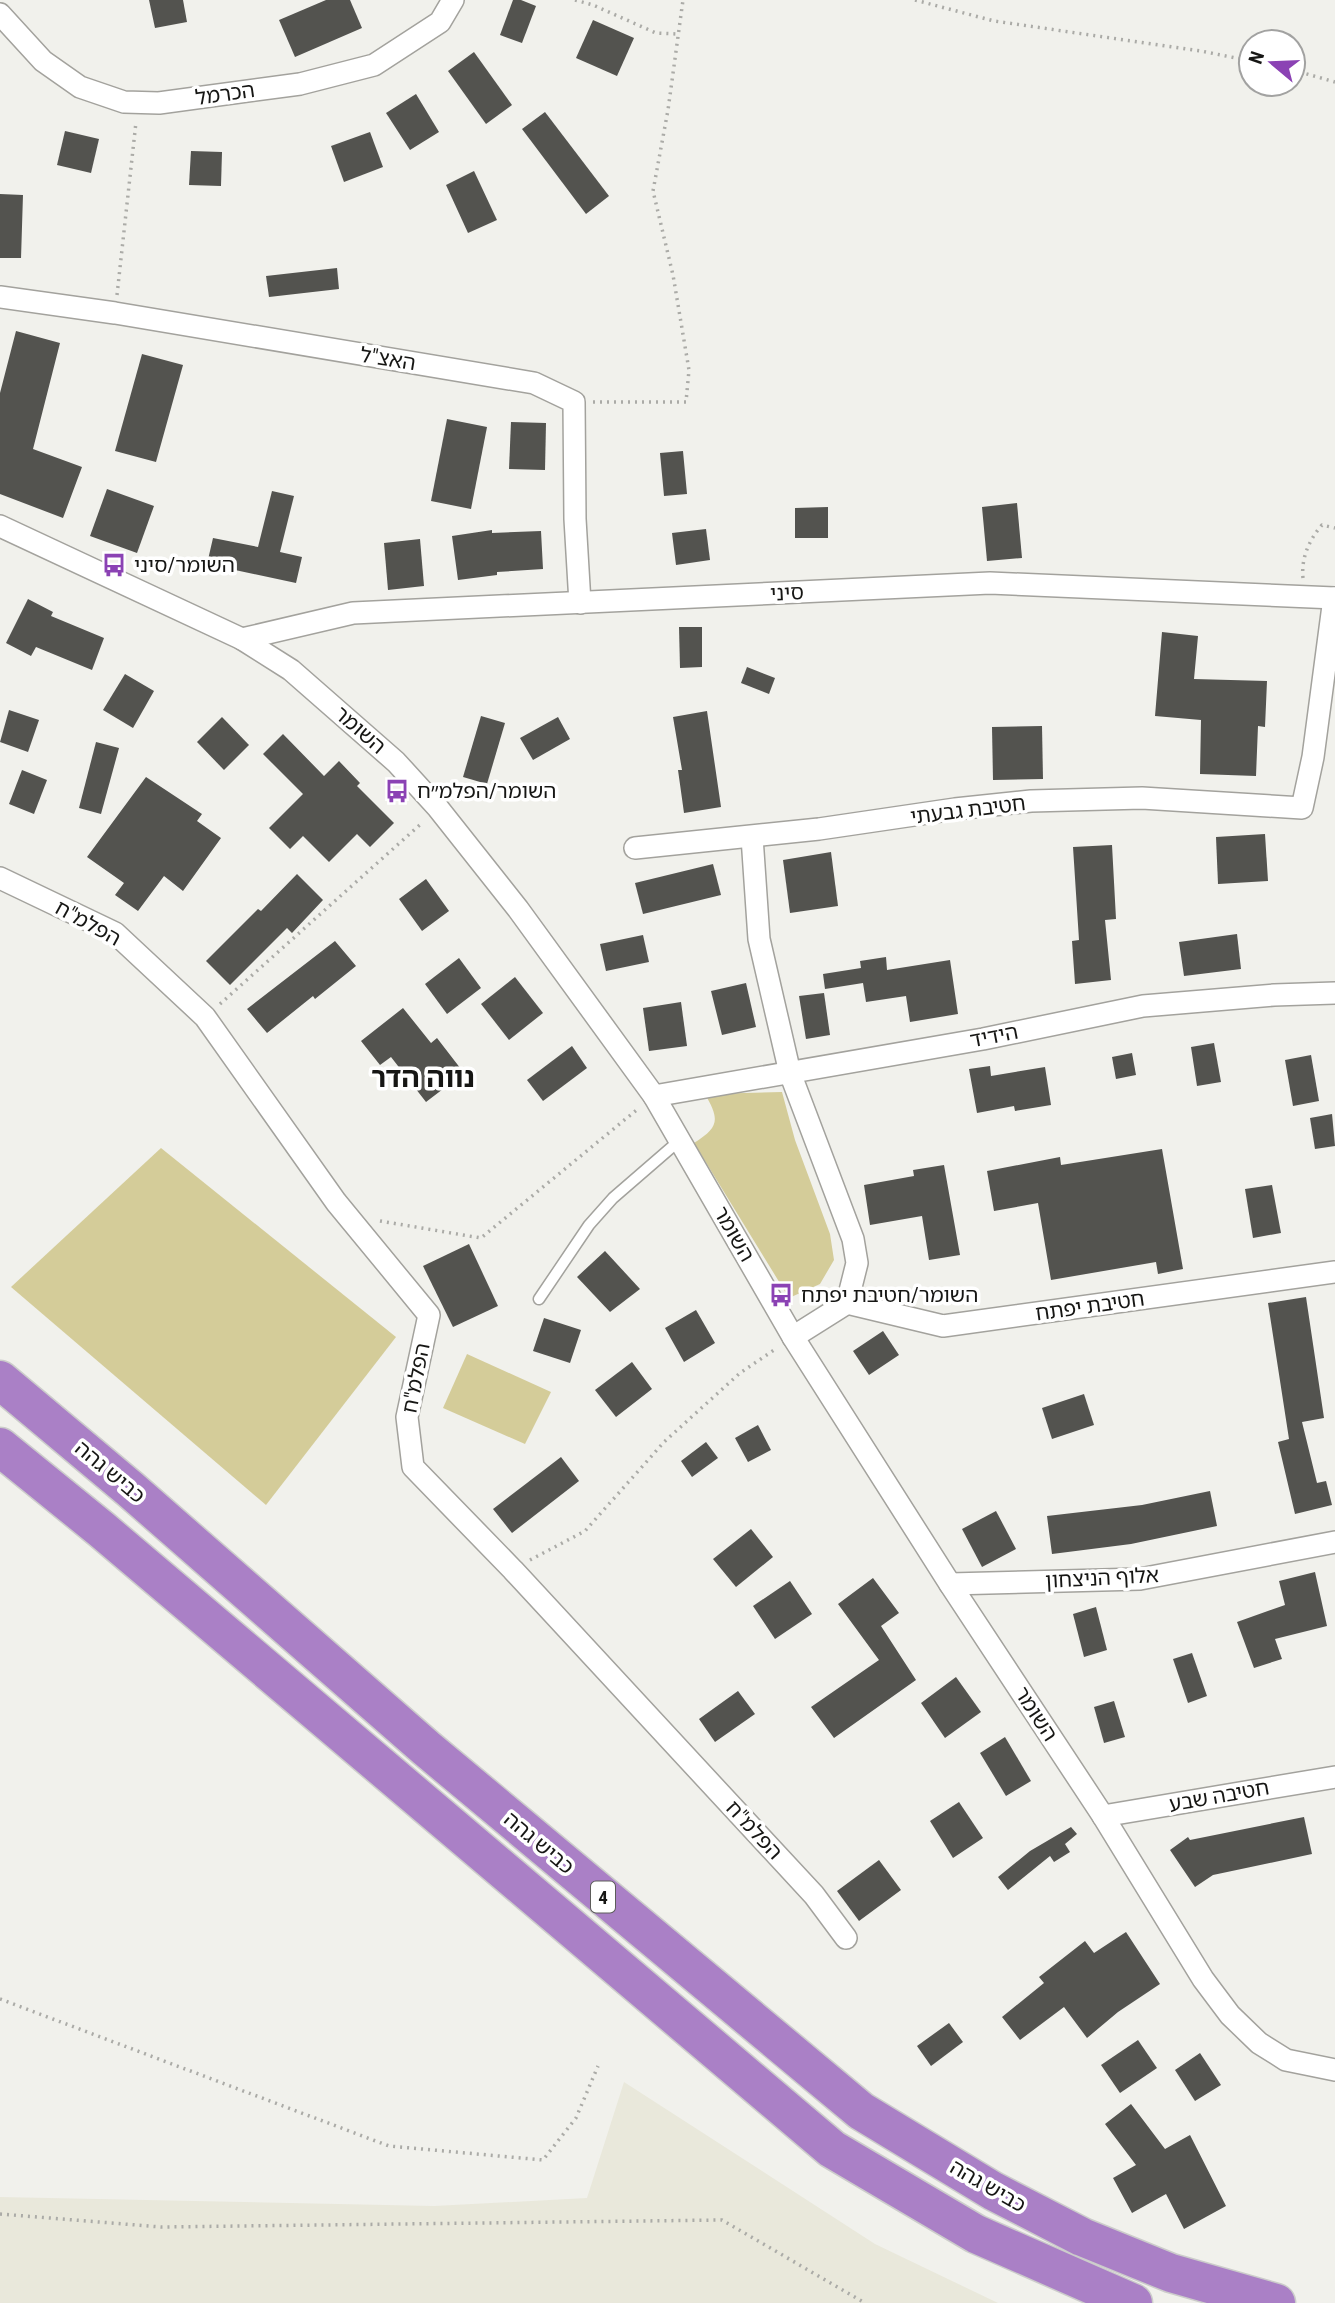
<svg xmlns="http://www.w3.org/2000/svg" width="1335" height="2303" font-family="'Roboto Condensed','Noto Sans Hebrew',sans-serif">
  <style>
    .built { fill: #e9e8db }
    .green { fill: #d4cc99 }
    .building { fill: #53534f }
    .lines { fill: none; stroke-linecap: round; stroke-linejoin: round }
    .lane-casing { stroke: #a3a29d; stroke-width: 13 }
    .street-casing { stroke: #a3a29d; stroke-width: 24 }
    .highway-casing { stroke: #cccccb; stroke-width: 41 }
    .path { stroke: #ababa7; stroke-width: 3.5; stroke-dasharray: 2 5; stroke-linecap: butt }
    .lane { stroke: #fff; stroke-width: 10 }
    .street { stroke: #fff; stroke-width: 21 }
    .highway { stroke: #aa80c6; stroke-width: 38 }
    .labels { text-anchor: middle; stroke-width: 7; stroke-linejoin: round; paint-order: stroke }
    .shield { fill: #fff; stroke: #5c5c5a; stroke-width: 2 }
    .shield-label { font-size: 19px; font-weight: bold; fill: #161614 }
    .street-label { font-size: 21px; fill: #161614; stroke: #fff }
    .poi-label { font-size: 21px; fill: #161614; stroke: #fff; text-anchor: start }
    .district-label { font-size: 28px; font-weight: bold; fill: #161614; stroke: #fff }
  </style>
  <rect width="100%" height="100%" fill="#f1f1ec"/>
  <polygon class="built" points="624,2082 875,2244 998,2303 0,2303 0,2197 434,2206 587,2198"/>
  <g class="green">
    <path d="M782,1092L795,1140L830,1234L834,1260L820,1284L789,1298L694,1143C719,1127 720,1120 705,1094Z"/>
    <polygon points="161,1148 396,1337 266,1505 11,1287"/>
    <polygon points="467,1354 551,1392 525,1444 443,1408"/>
  </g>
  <g class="building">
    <polygon points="149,0 183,0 187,22 155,28"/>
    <polygon points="326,0 350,0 362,28 295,57 279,20"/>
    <polygon points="513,0 521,0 536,6 522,43 500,35"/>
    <polygon points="593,20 634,38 617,76 576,58"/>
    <polygon points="474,52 512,105 486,124 448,71"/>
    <polygon points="416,94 439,132 410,150 386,113"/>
    <polygon points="545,112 609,196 586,214 522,129"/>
    <polygon points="65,131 99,139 91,173 57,165"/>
    <polygon points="370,132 383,167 344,182 331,146"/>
    <polygon points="191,151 222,152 221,186 189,185"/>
    <polygon points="474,171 497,220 468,233 446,185"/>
    <polygon points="0,194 23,195 21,258 0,258"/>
    <polygon points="337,268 339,289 269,297 266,276"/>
    <polygon points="16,331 60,343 33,449 82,467 63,518 0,494 0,393"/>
    <polygon points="142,354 183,365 156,462 115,451"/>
    <polygon points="447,419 487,427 471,509 431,501"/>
    <polygon points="511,422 546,423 545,470 509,469"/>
    <polygon points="683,451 687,494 664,496 660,453"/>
    <polygon points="107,489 154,506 137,553 90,536"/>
    <polygon points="272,491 294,496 280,552 302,557 296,583 207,564 213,538 258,547"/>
    <polygon points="1017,503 1022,558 987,561 982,507"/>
    <polygon points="828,507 828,538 795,538 795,508"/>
    <polygon points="706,529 710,560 676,565 672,533"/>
    <polygon points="492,530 492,533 541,531 543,569 497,572 497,575 458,580 452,536"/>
    <polygon points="420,539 424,586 388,590 384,543"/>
    <polygon points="28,599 53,612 51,616 104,638 92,670 36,647 31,656 6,643"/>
    <polygon points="679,627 702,627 702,667 680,668"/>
    <polygon points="1162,632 1198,636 1194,679 1267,681 1265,727 1258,726 1256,776 1200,774 1201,720 1155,716"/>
    <polygon points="747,667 775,678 769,694 741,683"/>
    <polygon points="125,674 154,691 133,728 103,710"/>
    <polygon points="9,710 39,720 28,752 0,742"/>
    <polygon points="707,711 721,807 684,813 678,770 682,770 673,717"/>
    <polygon points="481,716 505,723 487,784 463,777"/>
    <polygon points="222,717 249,745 224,770 197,742"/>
    <polygon points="558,717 570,739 533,760 520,738"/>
    <polygon points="1042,726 1043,779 993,780 992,727"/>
    <polygon points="283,734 324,776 339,761 360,783 357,786 394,823 370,847 357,834 329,862 303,836 290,849 269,828 303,794 263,754"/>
    <polygon points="96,742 119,748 101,814 79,808"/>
    <polygon points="22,770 47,780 34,814 9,804"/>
    <polygon points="146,777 202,814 197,821 221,838 183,891 164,876 138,911 115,895 124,883 87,857"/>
    <polygon points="1265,834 1268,881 1218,884 1216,837"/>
    <polygon points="1112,845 1116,919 1105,920 1111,980 1075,984 1072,941 1079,940 1073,847"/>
    <polygon points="831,852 838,906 790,913 783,860"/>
    <polygon points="713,864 721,895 643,914 635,883"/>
    <polygon points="297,874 323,900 292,933 287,928 230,985 206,961 258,909 261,911"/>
    <polygon points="426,879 449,911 422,931 399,899"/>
    <polygon points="1237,934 1241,969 1184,976 1179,942"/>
    <polygon points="643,935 649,962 606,971 600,944"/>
    <polygon points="335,941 356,966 315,999 313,996 267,1033 247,1009"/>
    <polygon points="886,957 887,970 950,960 958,1014 910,1022 906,996 866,1002 863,983 825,989 823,974 861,968 860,961"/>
    <polygon points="459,958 481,988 447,1014 425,984"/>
    <polygon points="515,977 543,1013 509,1040 481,1004"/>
    <polygon points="746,983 756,1027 722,1035 711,991"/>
    <polygon points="824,993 830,1035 806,1039 799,996"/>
    <polygon points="681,1002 687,1046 649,1051 643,1008"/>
    <polygon points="403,1008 431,1043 437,1038 464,1073 426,1102 391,1057 380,1065 361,1041"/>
    <polygon points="1214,1043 1221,1082 1197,1086 1191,1047"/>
    <polygon points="572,1046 587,1068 543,1101 527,1080"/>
    <polygon points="1132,1053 1136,1075 1116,1079 1112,1057"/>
    <polygon points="1311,1055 1319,1101 1293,1106 1285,1060"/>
    <polygon points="990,1066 991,1076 1045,1067 1051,1105 1015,1111 1014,1106 977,1113 969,1069"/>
    <polygon points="1332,1114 1335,1146 1315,1149 1310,1118"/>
    <polygon points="1162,1149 1183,1269 1158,1274 1156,1262 1051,1280 1038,1203 994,1211 987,1171 1060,1157 1061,1165"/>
    <polygon points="944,1165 960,1255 929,1260 922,1216 870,1225 864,1185 914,1176 913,1170"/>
    <polygon points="1272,1185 1281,1233 1253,1238 1245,1189"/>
    <polygon points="469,1244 498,1306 453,1327 423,1266"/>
    <polygon points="605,1251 640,1289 610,1312 577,1277"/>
    <polygon points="1306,1297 1324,1418 1302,1422 1317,1483 1326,1481 1332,1505 1295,1514 1278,1442 1289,1439 1268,1303"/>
    <polygon points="696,1310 715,1343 684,1362 665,1328"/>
    <polygon points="544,1318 581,1330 570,1363 533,1351"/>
    <polygon points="883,1331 899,1355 869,1375 853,1351"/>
    <polygon points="632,1362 652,1389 616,1417 595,1390"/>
    <polygon points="1084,1394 1094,1425 1052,1439 1042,1408"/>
    <polygon points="758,1425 771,1450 748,1462 735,1438"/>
    <polygon points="706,1442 718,1458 692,1477 681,1461"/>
    <polygon points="561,1457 579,1481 512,1533 493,1509"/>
    <polygon points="1210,1491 1217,1526 1131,1544 1052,1554 1047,1516 1142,1505"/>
    <polygon points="996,1511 1016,1549 982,1567 962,1529"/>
    <polygon points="751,1529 773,1557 736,1587 713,1559"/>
    <polygon points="1315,1572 1327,1626 1275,1639 1282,1659 1254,1668 1237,1622 1285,1605 1279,1581"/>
    <polygon points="873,1578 899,1613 881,1626 916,1680 834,1738 811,1707 879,1660 838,1604"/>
    <polygon points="790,1581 812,1614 775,1639 753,1606"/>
    <polygon points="1096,1607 1107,1650 1084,1657 1073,1614"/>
    <polygon points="1192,1653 1207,1696 1188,1703 1173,1659"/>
    <polygon points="956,1677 981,1712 945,1738 921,1703"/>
    <polygon points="738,1691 755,1714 715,1742 699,1719"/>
    <polygon points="1114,1701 1125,1737 1104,1743 1094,1707"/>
    <polygon points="1005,1737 1031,1781 1006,1796 980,1753"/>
    <polygon points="959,1802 983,1838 953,1858 930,1821"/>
    <polygon points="1304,1817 1312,1854 1213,1875 1195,1887 1170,1850 1188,1837 1190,1840"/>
    <polygon points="1071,1827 1077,1834 1065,1844 1070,1852 1054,1862 1050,1856 1008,1890 998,1877 1030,1851"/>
    <polygon points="879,1860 901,1890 859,1921 837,1891"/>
    <polygon points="1126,1932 1160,1984 1118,2012 1087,2038 1064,2007 1020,2040 1002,2017 1044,1983 1039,1977 1085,1941 1094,1953"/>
    <polygon points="949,2023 963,2042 931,2066 917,2046"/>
    <polygon points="1138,2040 1157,2068 1120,2093 1101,2065"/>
    <polygon points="1200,2053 1221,2085 1195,2101 1175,2070"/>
    <polygon points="1131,2104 1165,2149 1190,2135 1226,2206 1184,2229 1166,2194 1132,2213 1113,2178 1136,2165 1105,2124"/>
  </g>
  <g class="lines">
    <g class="lane-casing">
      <polyline id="lane" points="539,1299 589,1225 613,1198 680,1140"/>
    </g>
    <g class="street-casing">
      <g id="street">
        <polyline points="0,14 43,61 80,87 124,102 159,103 300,84 374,65 440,22 453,0"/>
        <polyline points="0,297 115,313 534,383 574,402 575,519 580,603"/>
        <polyline points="0,526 242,639 291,670 396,762 438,808 518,909 654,1096 793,1337 950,1584 1103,1816 1203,1979 1230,2015 1259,2043 1286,2060 1335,2070"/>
        <polyline points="242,639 353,613 990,583 1335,598"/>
        <polyline points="752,837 759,939 790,1073 853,1239 857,1263 847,1303 793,1337"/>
        <polyline points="635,848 819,829 955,809 1031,801 1142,798 1302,808 1313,757 1334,598"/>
        <polyline points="0,878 115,933 205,1017 336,1202 429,1315 407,1417 413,1467 513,1570 814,1895 846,1938"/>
        <polyline points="654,1096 983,1039 1143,1006 1274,995 1335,993"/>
        <polyline points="847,1303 943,1326 1335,1272"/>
        <polyline points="950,1584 1140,1579 1335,1542"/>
        <polyline points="1103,1816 1335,1777"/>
      </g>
    </g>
    <g class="highway-casing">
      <g id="highway">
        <polyline points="0,1380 130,1489 426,1748 861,2111 993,2191 1082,2237 1171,2273 1276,2303"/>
        <polyline points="0,1447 101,1529 832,2149 976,2234 1133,2303"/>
      </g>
    </g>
    <g class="path">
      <polyline points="575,0 593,5 656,33 678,34"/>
      <polyline points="915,0 994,21 1201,51 1251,61"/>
      <polyline points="1293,70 1335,82"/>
      <polyline points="117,295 136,122"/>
      <polyline points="593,402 686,402 689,370 673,275 653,191 668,110 683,0"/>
      <path d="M1303,578C1301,558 1309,540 1322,525L1335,528"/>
      <polyline points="220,1004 423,822"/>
      <polyline points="380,1221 481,1238 639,1108"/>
      <polyline points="530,1560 585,1531 664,1442 740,1373 777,1348"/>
      <polyline points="0,1999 389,2146 543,2160 576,2118 598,2066"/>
      <polyline points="0,2214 161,2227 722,2220 865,2303"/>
    </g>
    <use href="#lane" class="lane"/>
    <use href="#street" class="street"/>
    <use href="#highway" class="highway"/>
  </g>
  <defs>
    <g id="bus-bare" transform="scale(1.89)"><path d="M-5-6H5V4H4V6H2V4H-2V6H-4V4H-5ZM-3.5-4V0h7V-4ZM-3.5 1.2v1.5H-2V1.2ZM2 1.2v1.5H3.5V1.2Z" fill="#8b42b4" stroke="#fff" stroke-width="2.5" paint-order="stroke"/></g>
  </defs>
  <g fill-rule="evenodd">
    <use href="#bus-bare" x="114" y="565"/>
    <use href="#bus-bare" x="397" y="791"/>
    <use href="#bus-bare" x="781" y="1295"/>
  </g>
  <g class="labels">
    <rect class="shield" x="591" y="1881.5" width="24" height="31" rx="5"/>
    <g class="shield-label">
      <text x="603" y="1904">4</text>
    </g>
    <g class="street-label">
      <text transform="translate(225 94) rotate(-8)" y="7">הכרמל</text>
      <text transform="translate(388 359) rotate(9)" y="7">האצ"ל</text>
      <text transform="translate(787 593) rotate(-3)" y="7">סיני</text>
      <text transform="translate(360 730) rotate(41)" y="7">השומר</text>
      <text transform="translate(968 810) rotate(-7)" y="7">חטיבת גבעתי</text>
      <text transform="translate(88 923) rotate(29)" y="7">הפלמ"ח</text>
      <text transform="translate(994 1036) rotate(-11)" y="7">הידיד</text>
      <text transform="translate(734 1234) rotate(60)" y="7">השומר</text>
      <text transform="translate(1090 1306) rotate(-8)" y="7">חטיבת יפתח</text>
      <text transform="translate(416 1378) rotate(-79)" y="7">הפלמ"ח</text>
      <text transform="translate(110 1472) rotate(40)" y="7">כביש גהה</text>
      <text transform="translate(1102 1578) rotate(-3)" y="7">אלוף הניצחון</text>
      <text transform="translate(1036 1714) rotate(57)" y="7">השומר</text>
      <text transform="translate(1219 1796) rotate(-10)" y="7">חטיבה שבע</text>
      <text transform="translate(754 1830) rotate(47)" y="7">הפלמ"ח</text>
      <text transform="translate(539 1843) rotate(40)" y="7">כביש גהה</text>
      <text transform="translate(988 2186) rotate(30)" y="7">כביש גהה</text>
    </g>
    <g class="poi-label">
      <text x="134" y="572">השומר/סיני</text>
      <text x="417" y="798">השומר/הפלמ״ח</text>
      <text x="801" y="1302">השומר/חטיבת יפתח</text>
    </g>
    <g class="district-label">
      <text x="423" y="1087">נווה הדר</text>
    </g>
  </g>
  <g transform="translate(1272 63) rotate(289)"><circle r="33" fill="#ffffff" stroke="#a2a2a1" stroke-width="2"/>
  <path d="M0-5L12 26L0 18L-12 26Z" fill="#8b42b4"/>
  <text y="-10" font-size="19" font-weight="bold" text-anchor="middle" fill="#161614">N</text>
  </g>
</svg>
